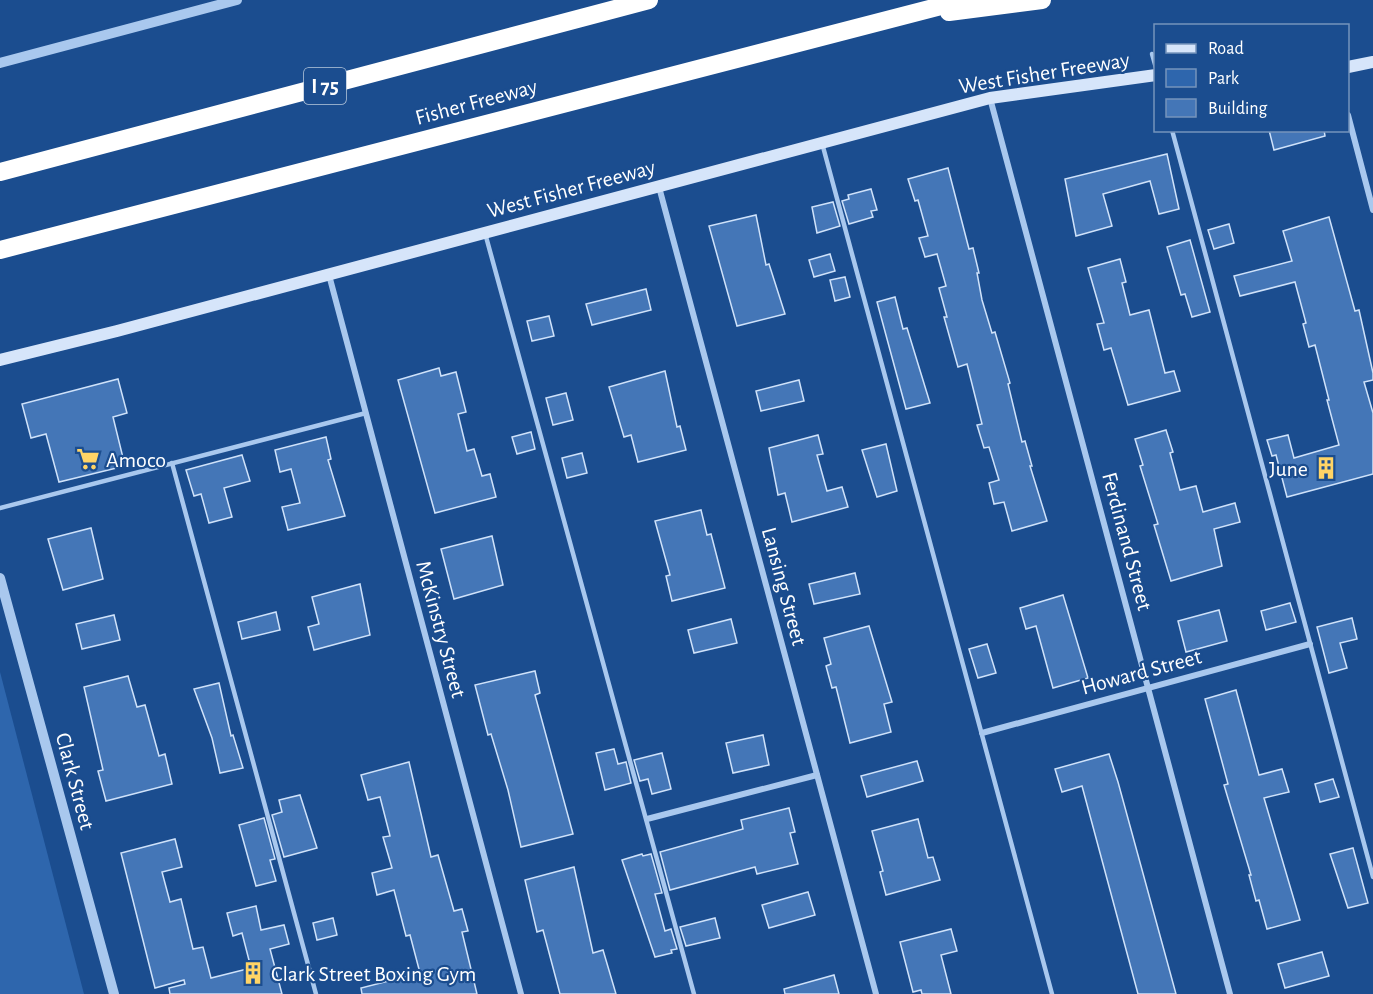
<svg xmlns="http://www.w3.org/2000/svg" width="1373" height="994" font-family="'Alegreya Sans',sans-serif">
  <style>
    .green { fill: #2e66ad }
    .building { fill: #4476b7; stroke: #cfe2fa; stroke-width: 1.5 }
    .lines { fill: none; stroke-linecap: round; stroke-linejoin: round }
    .service { stroke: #a9c8ee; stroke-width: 4.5 }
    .minor { stroke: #a9c8ee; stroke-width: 6 }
    .tertiary { stroke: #a9c8ee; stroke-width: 10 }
    .secondary { stroke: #d6e5fa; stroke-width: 12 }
    .motorway { stroke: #fff; stroke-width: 18 }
    .labels { text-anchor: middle; stroke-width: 4.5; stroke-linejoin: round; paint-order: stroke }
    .shield { fill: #1b4d8f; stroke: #bbcadd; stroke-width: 1.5 }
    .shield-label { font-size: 21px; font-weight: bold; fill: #fff }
    .street-label { font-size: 22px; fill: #fff; stroke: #1b4d8f }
    .poi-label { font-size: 22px; fill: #fff; stroke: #1b4d8f; text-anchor: start }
  </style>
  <rect width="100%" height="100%" fill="#1b4d8f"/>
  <polygon class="green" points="0,672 84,994 0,994"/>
  <g class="building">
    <polygon points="1269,130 1324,130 1325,136 1274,150"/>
    <polygon points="1167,154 1179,209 1159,214 1150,181 1103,194 1112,226 1076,236 1065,179"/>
    <polygon points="948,168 969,249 973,248 979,273 977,273 982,300 992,333 995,332 1010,383 1008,384 1022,442 1025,441 1032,466 1030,466 1047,521 1012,531 1004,502 994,504 989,483 999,480 989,447 984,448 977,425 982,424 967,364 958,367 944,317 947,317 939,288 946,286 937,254 925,257 919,238 928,236 918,200 915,201 908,179"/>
    <polygon points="871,189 877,210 871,211 873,217 849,224 842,201 849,199 848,195"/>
    <polygon points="833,202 840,226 817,233 812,207"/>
    <polygon points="756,215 766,265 769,264 785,314 737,326 709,226"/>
    <polygon points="1329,217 1355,311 1359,310 1373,373 1373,380 1364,382 1373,413 1373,474 1287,497 1276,455 1272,456 1267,440 1288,435 1294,458 1339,445 1327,400 1329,400 1315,345 1309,347 1303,324 1306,323 1295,282 1240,296 1234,276 1292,261 1283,231"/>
    <polygon points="1229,224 1234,243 1214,249 1208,230"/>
    <polygon points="1190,240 1210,312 1192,317 1185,294 1181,295 1167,247"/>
    <polygon points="830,254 835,271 814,277 809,260"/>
    <polygon points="1120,259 1126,282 1122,283 1130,315 1149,310 1165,373 1174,371 1180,391 1128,405 1111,348 1104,350 1097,324 1104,323 1088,268"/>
    <polygon points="845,277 850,297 835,301 830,280"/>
    <polygon points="646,289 651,310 592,325 586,304"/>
    <polygon points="895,297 903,329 907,328 930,403 906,409 877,302"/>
    <polygon points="549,316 554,336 532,341 527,321"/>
    <polygon points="439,368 441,376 456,372 466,412 458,414 467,451 474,449 482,476 490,474 496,497 435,513 398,380"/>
    <polygon points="665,371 677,427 680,426 686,450 638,462 631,435 624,437 609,387"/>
    <polygon points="118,379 127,413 113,417 125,466 59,482 46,434 31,438 22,404"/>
    <polygon points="799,380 804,401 761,411 756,391"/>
    <polygon points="566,393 573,420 553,425 546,398"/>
    <polygon points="1166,430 1173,452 1170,453 1180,490 1196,486 1203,512 1235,503 1240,522 1214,529 1222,566 1171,581 1154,525 1158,524 1140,466 1143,465 1135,439"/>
    <polygon points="531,432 535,449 517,454 512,437"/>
    <polygon points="818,435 823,454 817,455 827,491 842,487 848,507 792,522 785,493 778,495 769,448"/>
    <polygon points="326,437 331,459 328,460 345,516 288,530 282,507 300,503 291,469 280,472 275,450"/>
    <polygon points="886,444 897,491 877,497 862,450"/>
    <polygon points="582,453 587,473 567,478 562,458"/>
    <polygon points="242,455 250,481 224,488 232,517 209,523 201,494 194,496 186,470"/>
    <polygon points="701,510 707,535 711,534 725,588 672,601 666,576 670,575 655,521"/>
    <polygon points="91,528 103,579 63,590 48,539"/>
    <polygon points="492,536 503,585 454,599 441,549"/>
    <polygon points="855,573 860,594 814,604 809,584"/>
    <polygon points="360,584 370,635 314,650 308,627 319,624 312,597"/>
    <polygon points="1063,595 1088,678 1053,688 1036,626 1026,629 1020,608"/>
    <polygon points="1290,603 1296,622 1266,630 1261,611"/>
    <polygon points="1219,610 1227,641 1186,652 1178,621"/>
    <polygon points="276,612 280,630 242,639 238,622"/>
    <polygon points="114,615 120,640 82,649 76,624"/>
    <polygon points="1352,618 1357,639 1340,643 1347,668 1329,673 1317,627"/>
    <polygon points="731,619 737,643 694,653 688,630"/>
    <polygon points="869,626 892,702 884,704 891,732 850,743 836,687 832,688 826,666 831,664 824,638"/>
    <polygon points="987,644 996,673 978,678 969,649"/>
    <polygon points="535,671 540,693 535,695 573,834 521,847 508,790 491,734 488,735 475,685"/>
    <polygon points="128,676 137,707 145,705 159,756 165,754 172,784 106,801 98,771 103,770 84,687"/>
    <polygon points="219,683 231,736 233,735 243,768 220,773 212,738 194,689"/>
    <polygon points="1236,690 1259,775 1282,769 1289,792 1264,798 1300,920 1267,929 1259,900 1256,901 1249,875 1251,875 1224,785 1228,784 1205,699"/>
    <polygon points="763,735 769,765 733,773 726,743"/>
    <polygon points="614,749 618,764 626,762 631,783 605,790 596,753"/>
    <polygon points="662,753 671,789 652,794 648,779 640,781 634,760"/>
    <polygon points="1109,754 1118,782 1176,994 1138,994 1082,786 1062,792 1055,769"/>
    <polygon points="917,761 923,781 867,797 861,776"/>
    <polygon points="409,762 431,857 438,855 454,911 462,909 468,931 462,932 477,994 362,994 361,988 420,973 410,935 406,936 394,890 377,895 372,873 392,868 383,837 390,836 380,797 368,800 361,775"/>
    <polygon points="1333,779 1339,797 1320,802 1315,784"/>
    <polygon points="300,795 317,848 284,857 272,815 282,812 279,800"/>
    <polygon points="789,808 795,832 790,833 798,864 757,874 755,867 670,890 660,852 743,829 741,820"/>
    <polygon points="264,818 275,859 270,860 276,881 256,886 239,825"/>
    <polygon points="918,819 928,858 933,857 940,880 886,895 880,872 883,871 872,831"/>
    <polygon points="175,839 182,867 162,872 170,902 181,899 193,949 203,947 211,978 251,968 242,933 233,936 227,913 256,906 261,930 284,925 289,944 270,949 282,994 170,994 169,988 185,984 184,980 155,988 121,853"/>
    <polygon points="1353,848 1368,903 1348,908 1330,854"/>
    <polygon points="642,854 643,856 651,854 662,893 655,894 665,931 671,929 677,949 671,950 672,953 655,957 622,860"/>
    <polygon points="574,867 593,953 603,950 616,994 560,994 543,930 537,932 525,880"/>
    <polygon points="808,892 815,915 769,928 762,905"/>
    <polygon points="333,918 337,935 317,940 313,923"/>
    <polygon points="715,918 720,938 686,946 680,927"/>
    <polygon points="951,929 957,951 941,955 951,994 922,994 921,990 913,992 900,942"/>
    <polygon points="1322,952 1329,976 1285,988 1278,964"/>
    <polygon points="834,975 839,994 785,994 784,989"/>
  </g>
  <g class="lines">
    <g class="service">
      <polyline points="1152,54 1156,68"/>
      <polyline points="1172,130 1373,877"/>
      <polyline points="822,143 1052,994"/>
      <polyline points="485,233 694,994"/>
      <polyline points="172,463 316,994"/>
      <polyline points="0,508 366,413"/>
    </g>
    <g class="minor">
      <polyline points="990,98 1230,994"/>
      <polyline points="1348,115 1373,210"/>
      <polyline points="659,187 876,994"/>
      <polyline points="329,275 521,994"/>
      <polyline points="982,733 1310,644"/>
      <polyline points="647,819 817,775"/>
    </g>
    <g class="tertiary">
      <polyline points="0,63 237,0"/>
      <polyline points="0,578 114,994"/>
    </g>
    <g class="secondary">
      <polyline points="1348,67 1373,62"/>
      <polyline points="0,360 117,331 990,98 1156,75"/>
    </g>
    <g class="motorway">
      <polyline points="949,12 1042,0"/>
      <polyline points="0,172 649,0"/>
      <polyline points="0,250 964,0"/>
    </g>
  </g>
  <defs>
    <g id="supermarket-bare" transform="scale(1.8)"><path d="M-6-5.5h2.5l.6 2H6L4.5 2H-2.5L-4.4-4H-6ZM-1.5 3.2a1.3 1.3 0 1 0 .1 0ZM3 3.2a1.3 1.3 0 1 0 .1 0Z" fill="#ffd466" stroke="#1b4d8f" stroke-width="2.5" paint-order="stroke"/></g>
    <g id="building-bare" transform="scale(1.8)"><path d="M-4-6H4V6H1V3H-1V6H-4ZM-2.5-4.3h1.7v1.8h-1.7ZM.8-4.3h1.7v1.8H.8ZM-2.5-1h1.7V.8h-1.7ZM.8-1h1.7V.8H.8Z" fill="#ffd466" stroke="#1b4d8f" stroke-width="2.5" paint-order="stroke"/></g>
  </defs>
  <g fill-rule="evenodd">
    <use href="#supermarket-bare" x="88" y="459"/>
    <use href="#building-bare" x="1326" y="468"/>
    <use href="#building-bare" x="253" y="973"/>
  </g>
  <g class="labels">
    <rect class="shield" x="304" y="68" width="42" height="36" rx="4.5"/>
    <g class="shield-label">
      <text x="325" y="93">I 75</text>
    </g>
    <g class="street-label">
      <text transform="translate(1044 72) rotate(-9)" y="8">West Fisher Freeway</text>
      <text transform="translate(476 101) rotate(-15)" y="8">Fisher Freeway</text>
      <text transform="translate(571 188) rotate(-15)" y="8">West Fisher Freeway</text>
      <text transform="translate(1128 541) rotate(75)" y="8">Ferdinand Street</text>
      <text transform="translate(785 586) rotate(75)" y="8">Lansing Street</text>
      <text transform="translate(442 629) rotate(75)" y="8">McKinstry Street</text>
      <text transform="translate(1141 671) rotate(-15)" y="8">Howard Street</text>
      <text transform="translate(76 781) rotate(75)" y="8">Clark Street</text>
    </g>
    <g class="poi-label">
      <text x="106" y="467">Amoco</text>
      <text x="1308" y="476" text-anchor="end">June</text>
      <text x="271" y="981">Clark Street Boxing Gym</text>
    </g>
  </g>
  <rect x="1154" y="24" width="195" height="108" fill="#1b4d8f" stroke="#7694bc" stroke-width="1.5"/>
  <rect x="1166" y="44" width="30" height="9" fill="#d6e5fa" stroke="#7694bc" stroke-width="1.5"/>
  <text x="1208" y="54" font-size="18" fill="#ffffff">Road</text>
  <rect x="1166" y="69" width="30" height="18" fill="#2e66ad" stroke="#7694bc" stroke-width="1.5"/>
  <text x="1208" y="84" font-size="18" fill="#ffffff">Park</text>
  <rect x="1166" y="99" width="30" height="18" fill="#4476b7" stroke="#7694bc" stroke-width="1.5"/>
  <text x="1208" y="114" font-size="18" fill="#ffffff">Building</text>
</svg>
